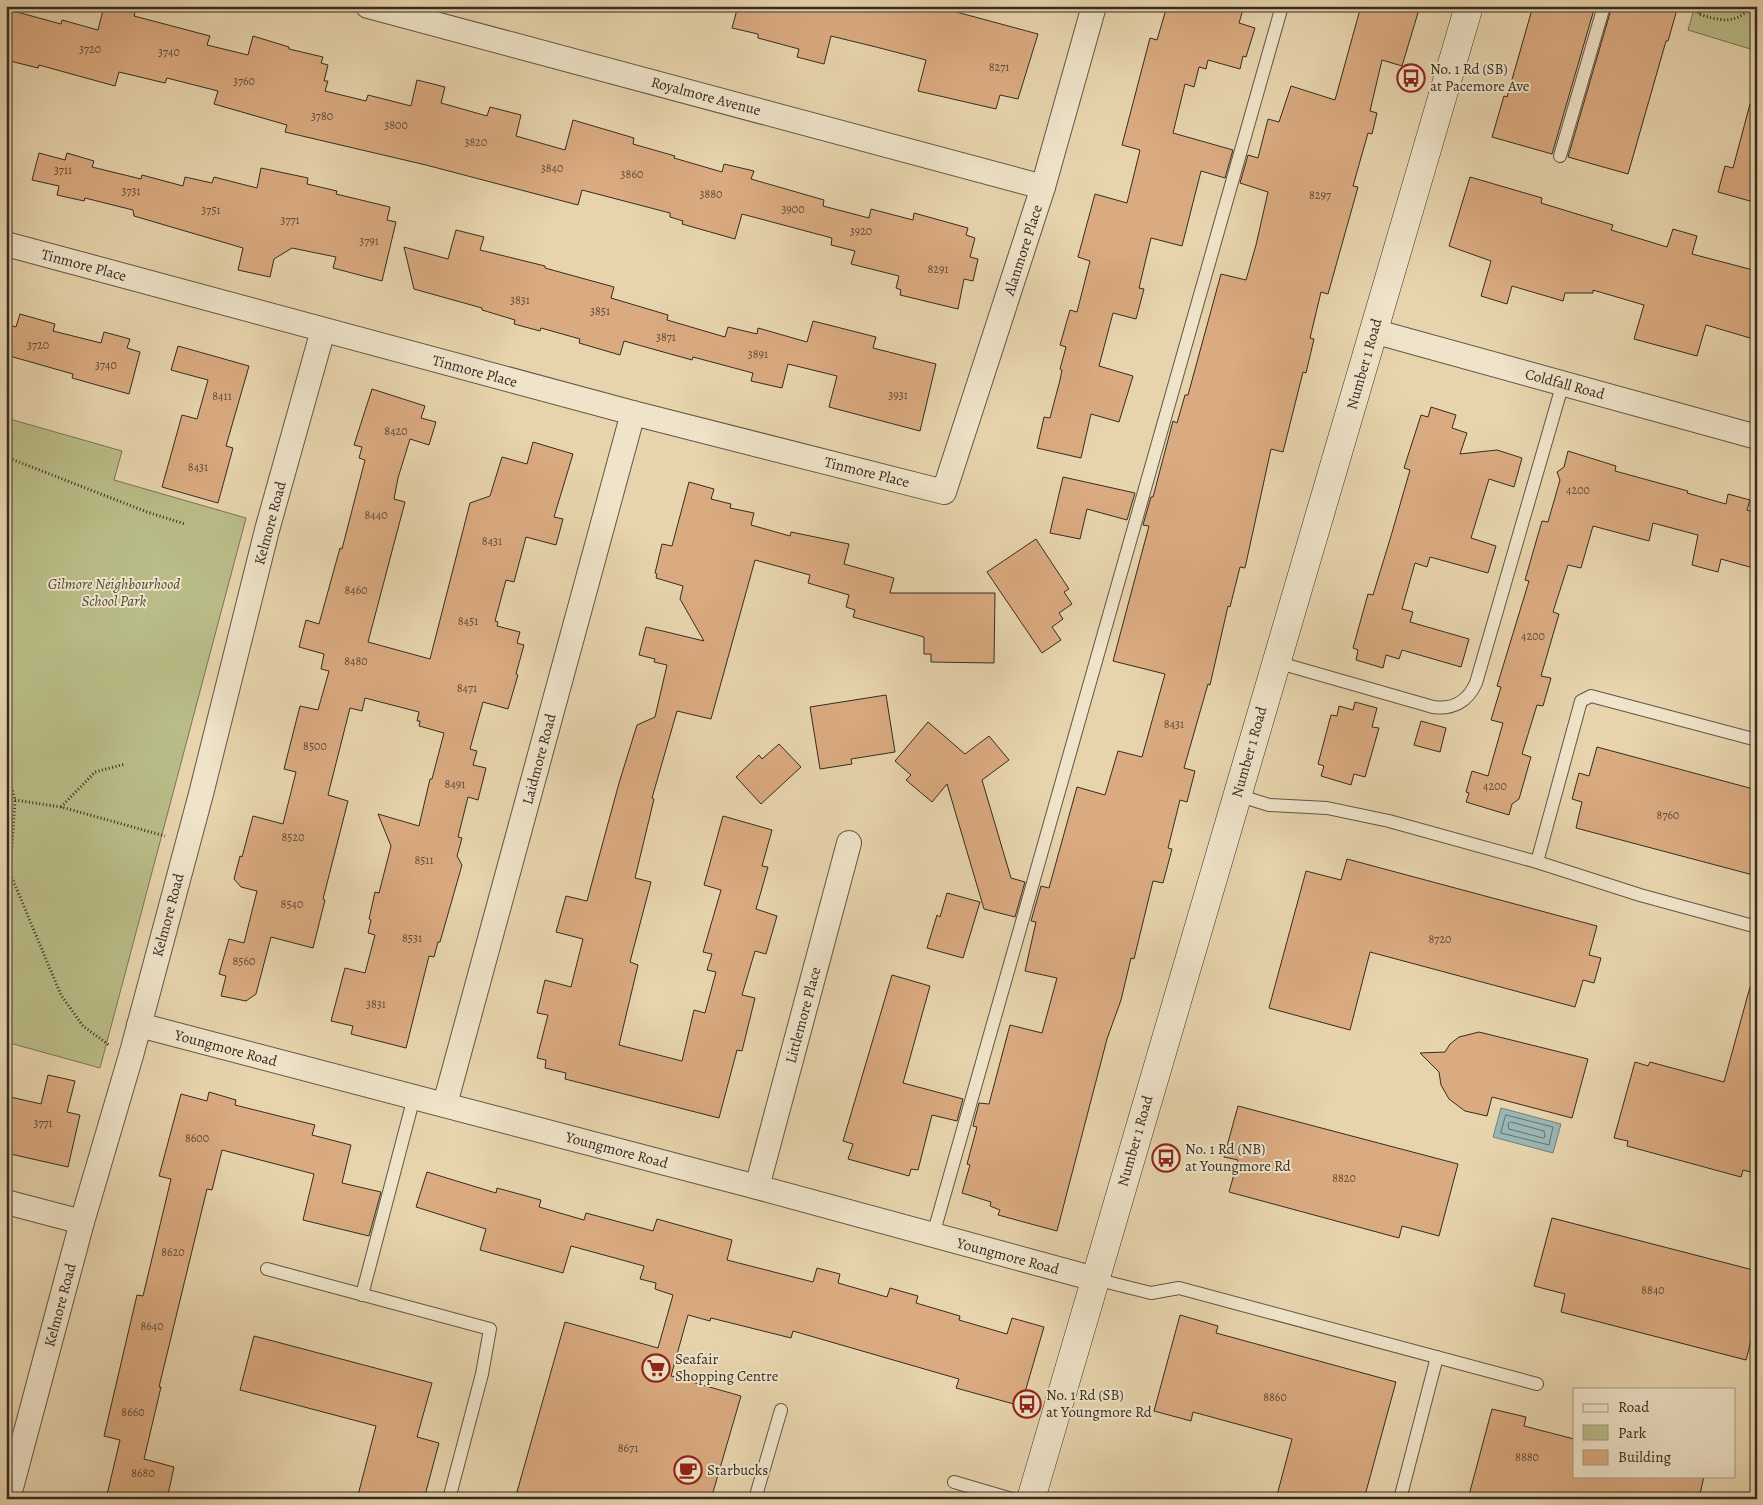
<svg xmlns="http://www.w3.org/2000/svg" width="1763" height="1505" font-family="Alegreya,serif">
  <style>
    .green { fill: #b9bc87; stroke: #787455 }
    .water { fill: #9ab6b4; stroke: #727e7a }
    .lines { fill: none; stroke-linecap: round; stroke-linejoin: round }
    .shore { stroke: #68706c; stroke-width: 1 }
    .building { fill: #daaa80; stroke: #362b23 }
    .service-casing { stroke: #625545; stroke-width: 14 }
    .minor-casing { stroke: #625545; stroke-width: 26 }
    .secondary-casing { stroke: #362b23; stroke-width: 29 }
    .path { stroke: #362b23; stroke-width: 3; stroke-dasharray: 1 2.5; stroke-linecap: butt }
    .service { stroke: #efe3c9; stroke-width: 12 }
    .minor { stroke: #efe3c9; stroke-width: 24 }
    .secondary { stroke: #efe3c9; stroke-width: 28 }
    .labels { text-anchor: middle; stroke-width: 4; stroke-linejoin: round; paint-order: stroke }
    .number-label { font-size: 12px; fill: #5f4b3a }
    .poi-label { font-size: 15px; fill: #362b23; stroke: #efe3c9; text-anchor: start }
    .street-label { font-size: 15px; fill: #362b23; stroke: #efe3c9 }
    .park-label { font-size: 15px; font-style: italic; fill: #504837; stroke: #efe3c9 }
  </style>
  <rect width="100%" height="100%" fill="#e7d4ac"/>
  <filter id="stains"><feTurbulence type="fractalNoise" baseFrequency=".004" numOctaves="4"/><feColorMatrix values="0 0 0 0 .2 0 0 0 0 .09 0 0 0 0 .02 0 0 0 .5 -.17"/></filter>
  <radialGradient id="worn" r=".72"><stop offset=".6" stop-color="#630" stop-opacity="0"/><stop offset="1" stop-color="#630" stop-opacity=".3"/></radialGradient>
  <g class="green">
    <polygon points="1695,6 1757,6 1757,51 1688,30"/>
    <polygon points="6,418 122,451 114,480 246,518 100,1068 6,1042"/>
  </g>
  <polygon class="water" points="1501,1108 1561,1124 1553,1153 1493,1137"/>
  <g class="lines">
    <g class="shore">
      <polygon points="1506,1115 1553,1127 1549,1145 1501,1133"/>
      <polygon points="1511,1122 1544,1131 1545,1137 1543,1138 1509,1129 1508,1124"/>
    </g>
  </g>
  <g class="building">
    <polygon points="104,6 137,6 134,16 210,36 207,45 248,55 253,36 289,47 289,49 323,57 321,63 328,65 324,81 328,81 325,91 366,101 368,95 411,106 417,80 445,87 441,103 487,116 490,107 521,115 516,136 565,150 573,120 634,138 633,144 675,156 674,158 722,172 724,164 754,171 751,179 824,200 823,206 869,218 871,209 913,220 914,213 968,228 966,235 975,238 970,257 978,259 973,281 964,279 958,309 900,295 901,290 896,288 899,276 851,264 855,251 831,245 832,238 742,214 735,239 682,224 683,221 670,217 670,213 582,190 578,205 426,165 285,132 287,125 214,104 218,91 167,78 165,83 119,72 115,86 39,65 38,68 6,60 6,9 61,24 62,20 98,30"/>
    <polygon points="738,6 794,6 817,12 819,6 934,6 1038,34 1018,99 1000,95 996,109 918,91 926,60 876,47 831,36 824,64 797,57 799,49 758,38 758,34 732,28"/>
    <polygon points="1167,6 1244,6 1239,23 1255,28 1246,57 1243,56 1240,69 1208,60 1206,69 1199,67 1194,87 1185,84 1173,133 1233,150 1225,178 1201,171 1182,246 1151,238 1139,288 1144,289 1136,319 1113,313 1099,366 1133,376 1119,422 1091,414 1081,458 1037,448 1044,417 1050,418 1060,380 1062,370 1060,369 1066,347 1060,345 1070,310 1077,312 1090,261 1078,257 1095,194 1127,203 1140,150 1122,145 1150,38 1157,40"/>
    <polygon points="1361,6 1420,6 1402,66 1382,60 1370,111 1377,113 1372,134 1368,133 1353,186 1358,187 1328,294 1321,292 1310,338 1314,339 1306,373 1303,372 1283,452 1271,449 1245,568 1240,567 1230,607 1228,606 1210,685 1208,684 1184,768 1195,771 1187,802 1180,800 1168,848 1172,849 1163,883 1153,881 1134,959 1131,958 1121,1000 1107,1039 1057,1231 998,1215 1000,1210 990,1206 991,1202 962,1193 970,1165 967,1164 977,1127 973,1126 979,1103 989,1104 1010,1025 1042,1033 1057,978 1025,971 1036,922 1031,921 1041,886 1049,888 1077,787 1105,795 1118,751 1142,757 1165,674 1113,661 1149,526 1143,525 1151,497 1153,497 1173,421 1177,423 1185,395 1188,395 1221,274 1246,280 1256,245 1268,192 1240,183 1248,155 1258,158 1268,119 1279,122 1291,86 1335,100"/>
    <polygon points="1533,6 1595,6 1552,154 1492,137 1504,96 1507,97"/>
    <polygon points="1612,6 1678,6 1668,41 1666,41 1628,174 1568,157"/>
    <polygon points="1750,104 1757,105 1757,203 1718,192 1725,166 1733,168"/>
    <polygon points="39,153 65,160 67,153 94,161 92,167 141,179 142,175 183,186 185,177 212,183 214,177 257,188 261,168 308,178 307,184 337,191 336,194 390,207 387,220 396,222 382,281 333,268 336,257 292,248 274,259 270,277 238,270 243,248 134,216 133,210 85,198 84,201 57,195 59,186 32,180"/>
    <polygon points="1470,177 1542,198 1541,203 1613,225 1611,230 1667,247 1673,229 1697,236 1692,254 1757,271 1757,340 1706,325 1697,356 1634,339 1644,305 1593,290 1593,293 1565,293 1563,301 1512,286 1507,304 1481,296 1491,261 1449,246"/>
    <polygon points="456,230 484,237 480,250 545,266 545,268 614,287 611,298 668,315 667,320 725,337 728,327 757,334 758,328 807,342 813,321 876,337 873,348 936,364 920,431 829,407 837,376 788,364 782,388 751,381 753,373 693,357 692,360 624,341 620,355 579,343 580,339 541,328 540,331 514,324 515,320 482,310 482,308 414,289 404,247 448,259"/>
    <polygon points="20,314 55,324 53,331 101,343 104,332 130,339 127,348 140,352 129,394 72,378 73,374 6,355 6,324 16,327"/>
    <polygon points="178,346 249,366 226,446 233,448 218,503 162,487 182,415 197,419 208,380 171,370"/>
    <polygon points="372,389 425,406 421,418 436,422 429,445 410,439 398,478 394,499 405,502 368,642 430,659 470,503 490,496 502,457 527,464 533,442 573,454 554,517 563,519 556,545 526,537 514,582 506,580 495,621 498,622 497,626 520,632 517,643 524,645 516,674 518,675 508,709 483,702 470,749 477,751 473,765 486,768 478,800 468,797 458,837 462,838 457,856 462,865 440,942 438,942 434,957 429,956 406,1048 351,1034 353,1026 331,1021 345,968 365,973 375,935 368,933 371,920 369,919 375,892 379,893 391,846 378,814 419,826 430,779 432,779 444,733 419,726 420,721 417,721 419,712 365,698 362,711 350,708 328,795 348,801 323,899 325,900 313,948 271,937 256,994 246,1001 221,996 226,976 219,974 229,939 244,943 257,891 241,887 234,879 240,856 242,857 253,816 283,824 296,772 284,769 300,706 318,710 329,671 321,669 324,654 299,647 306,620 319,624 340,548 342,549 365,460 359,458 362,447 354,445"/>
    <polygon points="1431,407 1456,415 1452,428 1467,433 1460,454 1497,450 1522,458 1514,487 1489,479 1471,538 1496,546 1488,573 1430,557 1427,567 1415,563 1402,609 1413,612 1410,622 1469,639 1461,667 1402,650 1399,659 1386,655 1383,668 1356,660 1358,650 1353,648 1368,594 1373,595 1391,536 1410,470 1404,468 1421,415 1428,417"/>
    <polygon points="1568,451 1616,466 1615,471 1688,491 1687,493 1726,504 1728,494 1750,500 1747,510 1757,513 1757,569 1721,559 1718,572 1692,565 1698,535 1653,523 1649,541 1593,526 1581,568 1568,565 1553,612 1559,614 1541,676 1551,678 1543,706 1537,705 1522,754 1531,757 1519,799 1512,804 1509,815 1466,802 1469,793 1466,792 1472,771 1488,776 1503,723 1491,720 1501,687 1497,686 1529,581 1525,580 1542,521 1548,522 1560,480 1557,472 1564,467"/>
    <polygon points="1063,477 1135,493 1127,520 1087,509 1080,539 1050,533"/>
    <polygon points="689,482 714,489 711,499 731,504 730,508 754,513 751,525 790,536 791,532 849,544 844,564 894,578 890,593 995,593 994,663 931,662 931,654 924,654 924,637 853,617 855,610 846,607 849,595 808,583 810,575 755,560 711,719 677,711 652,798 654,799 635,878 651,882 630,962 638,965 619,1045 682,1061 694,1010 705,1013 716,972 707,970 712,954 703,952 721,890 704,885 723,816 772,830 762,866 768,867 756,909 777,916 766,954 755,951 742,995 755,998 742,1051 737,1050 719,1118 565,1079 566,1073 545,1068 546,1060 537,1058 548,1015 537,1013 545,980 571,987 583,939 556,932 566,896 587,901 619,783 637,725 655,717 667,665 654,662 655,659 639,655 646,627 704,641 680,599 683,586 656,578 657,574 655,573 662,544 672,546"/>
    <polygon points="1036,539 1069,589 1064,592 1072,604 1059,613 1063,619 1052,627 1061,640 1042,653 987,572"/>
    <polygon points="886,695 895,752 851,759 852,764 820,769 810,707"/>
    <polygon points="1355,702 1377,708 1372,727 1379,728 1365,777 1354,774 1351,785 1321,776 1324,766 1318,764 1331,715 1337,716 1339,706 1353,710"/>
    <polygon points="1421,721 1446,728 1440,752 1414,745"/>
    <polygon points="928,722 965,754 989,736 1009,760 982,780 1011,878 1025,882 1015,917 984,909 947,784 932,802 906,780 911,775 895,761"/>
    <polygon points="779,744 801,767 761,804 736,777 759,755 762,759"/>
    <polygon points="1597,747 1757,790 1757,876 1576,828 1582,802 1572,799 1579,773 1589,776"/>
    <polygon points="1347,859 1597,926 1589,955 1601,958 1594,983 1583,980 1575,1007 1370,952 1350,1030 1269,1008 1306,871 1341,880"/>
    <polygon points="947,893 980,902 963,958 927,948 937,915 940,917"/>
    <polygon points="892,975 930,986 903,1083 963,1099 957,1121 932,1115 918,1170 911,1169 909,1176 848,1159 853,1144 843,1141"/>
    <polygon points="1750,987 1757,988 1757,1174 1743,1170 1741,1177 1627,1146 1628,1141 1614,1138 1635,1062 1648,1066 1650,1062 1724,1082"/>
    <polygon points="1479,1032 1588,1059 1572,1118 1492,1097 1487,1116 1465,1111 1449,1099 1441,1085 1439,1072 1420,1053 1445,1052 1450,1044 1459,1037"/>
    <polygon points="48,1075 75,1081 67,1112 80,1115 68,1167 6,1153 6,1096 41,1104"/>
    <polygon points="209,1092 236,1100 235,1105 315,1125 312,1135 351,1145 342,1183 381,1192 369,1236 303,1220 314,1174 222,1150 212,1190 207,1189 159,1387 161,1387 144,1459 174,1467 167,1499 106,1499 120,1440 104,1436 137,1295 143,1296 171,1179 159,1176 181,1094 207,1101"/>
    <polygon points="1238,1106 1458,1164 1439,1236 1402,1226 1399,1238 1229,1192 1238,1160 1224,1157"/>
    <polygon points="427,1172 496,1193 497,1188 541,1200 539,1207 584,1220 586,1213 653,1231 657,1219 732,1240 727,1260 813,1282 817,1268 840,1274 838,1283 887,1297 890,1288 918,1296 916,1303 960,1316 959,1320 1007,1334 1012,1318 1044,1327 1021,1406 956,1388 959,1379 793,1331 791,1338 711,1318 710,1321 688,1315 671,1376 741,1396 711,1499 515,1499 565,1322 658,1348 673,1295 655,1289 656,1283 640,1279 644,1266 571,1246 563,1273 480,1250 486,1229 416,1207"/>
    <polygon points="1552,1218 1757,1271 1757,1318 1746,1360 1561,1312 1565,1294 1534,1286"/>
    <polygon points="1180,1315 1218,1326 1216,1333 1396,1382 1364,1499 1276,1499 1292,1439 1193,1412 1191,1421 1154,1411"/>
    <polygon points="254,1336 432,1383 417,1437 439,1443 424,1499 357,1499 376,1426 240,1390"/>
    <polygon points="1492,1409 1526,1417 1524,1426 1574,1439 1574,1476 1704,1476 1699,1499 1468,1499"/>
  </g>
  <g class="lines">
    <g class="service-casing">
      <g id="service">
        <polyline points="1560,156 1604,6"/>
        <path d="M1276,662L1433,707C1453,710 1468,701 1476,683L1563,383"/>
        <polyline points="1237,795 1269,805 1327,808 1389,821 1537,862 1640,895 1757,927"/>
        <polyline points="1537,862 1581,701 1591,696 1757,740"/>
        <polyline points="933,1235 1282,6"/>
        <polyline points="267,1269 490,1329 482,1374 449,1499"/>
        <polyline points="1095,1279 1151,1293 1179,1288 1537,1384"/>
        <polyline points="362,1295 414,1097"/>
        <polyline points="954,1482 1012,1499"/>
        <polyline points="755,1499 781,1410"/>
        <polyline points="1400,1499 1437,1357"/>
      </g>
    </g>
    <g class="minor-casing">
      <g id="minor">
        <polyline points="368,6 1043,187"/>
        <polyline points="6,244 633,413 944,492 1043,187 1094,6"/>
        <polyline points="1373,331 1757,437"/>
        <polyline points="139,1025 757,1187 1095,1279"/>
        <polyline points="445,1104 633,413"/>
        <polyline points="757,1187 849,843"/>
        <polyline points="6,1202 82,1222"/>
        <polyline points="8,1499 82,1222 132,1052 201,794 267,530 323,330"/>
      </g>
    </g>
    <g class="secondary-casing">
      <polyline id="secondary" points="1031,1499 1469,6"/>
    </g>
    <g class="path">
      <path d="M1701,6L1698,14C1719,20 1736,26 1751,6"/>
      <polyline points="6,457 147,512 185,524"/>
      <polyline points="6,767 15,800 10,873 61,995 83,1026 109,1045"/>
      <polyline points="15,800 61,807 165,836"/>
      <polyline points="61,807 95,772 125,764"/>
    </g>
    <use href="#service" class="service"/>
    <use href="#minor" class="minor"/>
    <use href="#secondary" class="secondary"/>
  </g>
  <defs>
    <g id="bus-ring" transform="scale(1.4375)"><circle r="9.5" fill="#efe3c9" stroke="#8f2418" stroke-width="1.5"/><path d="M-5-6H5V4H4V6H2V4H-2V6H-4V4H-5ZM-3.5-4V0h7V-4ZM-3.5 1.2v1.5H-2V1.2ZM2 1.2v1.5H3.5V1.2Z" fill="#8f2418"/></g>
    <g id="supermarket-ring" transform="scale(1.4375)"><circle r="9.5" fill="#efe3c9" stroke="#8f2418" stroke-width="1.5"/><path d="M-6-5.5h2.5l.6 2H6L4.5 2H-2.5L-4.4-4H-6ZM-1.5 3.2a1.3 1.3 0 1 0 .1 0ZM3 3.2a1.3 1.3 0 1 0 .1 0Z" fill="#8f2418"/></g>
    <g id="cafe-ring" transform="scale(1.4375)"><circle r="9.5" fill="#efe3c9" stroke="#8f2418" stroke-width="1.5"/><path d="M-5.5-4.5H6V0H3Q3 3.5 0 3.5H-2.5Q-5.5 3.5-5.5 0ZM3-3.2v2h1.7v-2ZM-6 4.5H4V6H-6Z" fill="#8f2418"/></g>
  </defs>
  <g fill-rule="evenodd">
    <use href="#bus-ring" x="1411" y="78"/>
    <use href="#bus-ring" x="1166" y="1158"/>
    <use href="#supermarket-ring" x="656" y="1368"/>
    <use href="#bus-ring" x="1027" y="1404"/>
    <use href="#cafe-ring" x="688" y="1470"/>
  </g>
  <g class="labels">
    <g class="number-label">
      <text x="90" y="53">3720</text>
      <text x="169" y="56">3740</text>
      <text x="999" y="71">8271</text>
      <text x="244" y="85">3760</text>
      <text x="322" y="120">3780</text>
      <text x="396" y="129">3800</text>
      <text x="476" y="146">3820</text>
      <text x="552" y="172">3840</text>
      <text x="63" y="174">3711</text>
      <text x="632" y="178">3860</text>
      <text x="131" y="195">3731</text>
      <text x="711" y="198">3880</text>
      <text x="1320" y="199">8297</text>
      <text x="793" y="213">3900</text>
      <text x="211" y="214">3751</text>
      <text x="290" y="224">3771</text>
      <text x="861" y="235">3920</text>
      <text x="369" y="245">3791</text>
      <text x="938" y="273">8291</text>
      <text x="520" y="304">3831</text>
      <text x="600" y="315">3851</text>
      <text x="666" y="341">3871</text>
      <text x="38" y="349">3720</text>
      <text x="758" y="358">3891</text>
      <text x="106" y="369">3740</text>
      <text x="898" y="399">3931</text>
      <text x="222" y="400">8411</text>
      <text x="396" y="435">8420</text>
      <text x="198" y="471">8431</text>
      <text x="1578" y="494">4200</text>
      <text x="376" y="519">8440</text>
      <text x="492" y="545">8431</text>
      <text x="356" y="594">8460</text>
      <text x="468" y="625">8451</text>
      <text x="1533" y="640">4200</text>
      <text x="356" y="665">8480</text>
      <text x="467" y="692">8471</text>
      <text x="1174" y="728">8431</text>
      <text x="315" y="750">8500</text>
      <text x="455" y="788">8491</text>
      <text x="1495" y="790">4200</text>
      <text x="1668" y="819">8760</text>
      <text x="293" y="841">8520</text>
      <text x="424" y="864">8511</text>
      <text x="292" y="908">8540</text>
      <text x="412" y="942">8531</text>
      <text x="1440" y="943">8720</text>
      <text x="244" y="965">8560</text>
      <text x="376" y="1008">3831</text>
      <text x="43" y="1127">3771</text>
      <text x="197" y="1142">8600</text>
      <text x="1344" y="1182">8820</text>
      <text x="173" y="1256">8620</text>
      <text x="1653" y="1294">8840</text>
      <text x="152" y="1330">8640</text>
      <text x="1275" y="1401">8860</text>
      <text x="133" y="1416">8660</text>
      <text x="628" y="1452">8671</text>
      <text x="1527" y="1461">8880</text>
      <text x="143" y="1477">8680</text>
    </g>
    <g class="poi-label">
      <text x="1430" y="74">No. 1 Rd (SB)<tspan x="1430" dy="17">at Pacemore Ave</tspan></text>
      <text x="1185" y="1154">No. 1 Rd (NB)<tspan x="1185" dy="17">at Youngmore Rd</tspan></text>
      <text x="675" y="1364">Seafair<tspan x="675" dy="17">Shopping Centre</tspan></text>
      <text x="1046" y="1400">No. 1 Rd (SB)<tspan x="1046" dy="17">at Youngmore Rd</tspan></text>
      <text x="707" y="1475">Starbucks</text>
    </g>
    <g class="street-label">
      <text transform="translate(706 96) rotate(15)" y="5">Royalmore Avenue</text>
      <text transform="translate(1023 250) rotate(-72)" y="5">Alanmore Place</text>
      <text transform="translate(84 265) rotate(15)" y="5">Tinmore Place</text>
      <text transform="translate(1364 364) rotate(-74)" y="5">Number 1 Road</text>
      <text transform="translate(475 371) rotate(15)" y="5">Tinmore Place</text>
      <text transform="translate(1565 384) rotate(15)" y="5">Coldfall Road</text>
      <text transform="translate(867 472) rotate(14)" y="5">Tinmore Place</text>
      <text transform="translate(270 523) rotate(-75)" y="5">Kelmore Road</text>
      <text transform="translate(1249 752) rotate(-74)" y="5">Number 1 Road</text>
      <text transform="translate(539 759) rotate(-75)" y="5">Laidmore Road</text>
      <text transform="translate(168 915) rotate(-75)" y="5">Kelmore Road</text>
      <text transform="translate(803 1015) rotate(-75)" y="5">Littlemore Place</text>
      <text transform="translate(226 1048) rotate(15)" y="5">Youngmore Road</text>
      <text transform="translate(1135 1141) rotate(-74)" y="5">Number 1 Road</text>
      <text transform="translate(617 1150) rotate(15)" y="5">Youngmore Road</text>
      <text transform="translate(1008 1256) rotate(15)" y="5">Youngmore Road</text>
      <text transform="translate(60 1305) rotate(-75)" y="5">Kelmore Road</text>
    </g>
    <g class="park-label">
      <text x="114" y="589">Gilmore Neighbourhood<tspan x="114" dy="17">School Park</tspan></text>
    </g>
  </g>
  <rect width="1763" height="1505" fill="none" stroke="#e7d4ac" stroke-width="25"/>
  <rect x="8" y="8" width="1748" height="1490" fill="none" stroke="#362b23" stroke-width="2.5"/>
  <rect x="12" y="12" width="1738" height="1480" fill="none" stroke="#362b23"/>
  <rect x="1573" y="1388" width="162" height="90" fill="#efe3c9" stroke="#a59987"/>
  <rect x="1583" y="1404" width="25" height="8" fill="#efe3c9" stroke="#a59987"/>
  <text x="1618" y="1412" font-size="15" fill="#362b23">Road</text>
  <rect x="1583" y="1425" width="25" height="15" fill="#b9bc87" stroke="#a59987"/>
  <text x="1618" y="1438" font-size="15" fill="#362b23">Park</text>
  <rect x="1583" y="1450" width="25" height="15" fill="#daaa80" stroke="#a59987"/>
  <text x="1618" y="1462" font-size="15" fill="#362b23">Building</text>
  <rect width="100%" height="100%" filter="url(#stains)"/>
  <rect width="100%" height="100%" fill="url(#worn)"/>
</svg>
